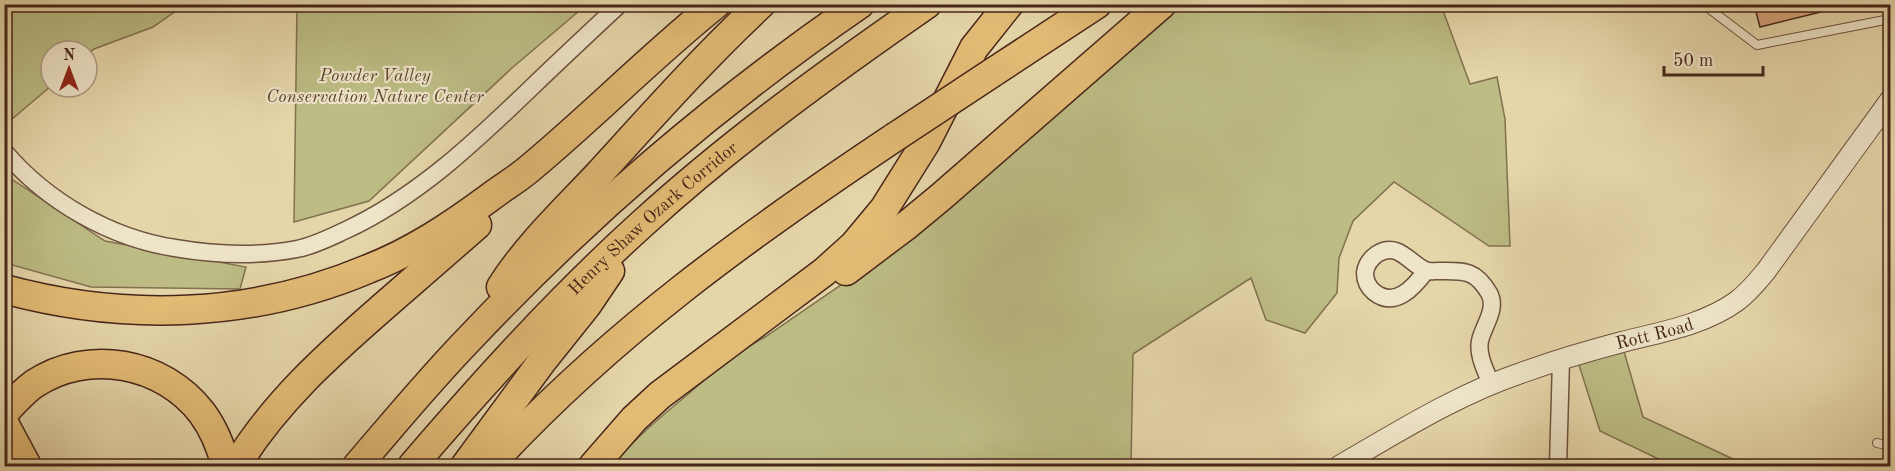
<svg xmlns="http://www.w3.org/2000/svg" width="1895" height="471" font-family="'Old Standard TT',serif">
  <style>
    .green { fill: #bcbc84; stroke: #82714f; stroke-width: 1.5 }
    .building { fill: #d9a57d; stroke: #47261a; stroke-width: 1.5 }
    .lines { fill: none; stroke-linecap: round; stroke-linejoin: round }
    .service-casing { stroke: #6e523e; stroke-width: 10 }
    .minor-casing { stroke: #6e523e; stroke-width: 19 }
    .tertiary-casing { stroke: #6e523e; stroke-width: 22 }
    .motorway-casing { stroke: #47261a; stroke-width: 31 }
    .service { stroke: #eee4c8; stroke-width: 8 }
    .minor { stroke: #eee4c8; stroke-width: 16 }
    .tertiary { stroke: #eee4c8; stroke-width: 20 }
    .motorway { stroke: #e2bb75; stroke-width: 28 }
    .motorway-bridge-casing { stroke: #47261a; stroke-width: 31; stroke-linecap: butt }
    .motorway-bridge { stroke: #e2bb75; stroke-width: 28 }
    .labels { text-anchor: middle; stroke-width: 4.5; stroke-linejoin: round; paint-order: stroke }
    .park-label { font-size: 18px; font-style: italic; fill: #5e442f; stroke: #eee4c8 }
    .street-label { font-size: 18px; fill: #47261a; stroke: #eee4c8 }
  </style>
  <rect width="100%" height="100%" fill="#e5d6aa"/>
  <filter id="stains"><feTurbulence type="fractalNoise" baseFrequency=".00333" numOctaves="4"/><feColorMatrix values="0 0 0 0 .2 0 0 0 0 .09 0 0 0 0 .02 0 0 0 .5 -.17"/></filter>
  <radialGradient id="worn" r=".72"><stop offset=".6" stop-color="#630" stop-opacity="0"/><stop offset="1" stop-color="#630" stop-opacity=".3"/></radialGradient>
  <g class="green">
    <polygon points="5,4 184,4 184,5 153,27 94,49 87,55 87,51 51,51 51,86 12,119 5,106"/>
    <polygon points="297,5 297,4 586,5 512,68 369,201 294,222"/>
    <path d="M1182,5H1441L1470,84L1497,77L1505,119L1510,246H1489L1394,182L1353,221L1339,258L1337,293L1305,333L1266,320L1251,278L1133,354L1131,466H611C633,440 659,418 686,396C711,374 736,353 765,337L931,223Z"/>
    <polygon points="4,174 105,241 246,267 240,289 91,287 5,263"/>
    <polygon points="1623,348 1643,417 1748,466 1673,466 1600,431 1578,362"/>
  </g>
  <polygon class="building" points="1754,4 1853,4 1760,27"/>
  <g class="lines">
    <g class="service-casing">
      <g id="service">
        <polyline points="1703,4 1757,45 1890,19"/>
        <polyline points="1877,443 1890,446"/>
      </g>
    </g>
    <g class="minor-casing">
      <g id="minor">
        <path d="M4,151C46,201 110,238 175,248C216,255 256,257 297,249C313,246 329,238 344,231C416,198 474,143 531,88C560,60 590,32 620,4"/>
        <path d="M1426,271C1414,287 1395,309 1374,292C1368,287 1365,281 1365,273C1366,264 1370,259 1377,254C1398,241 1409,263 1425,270C1429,272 1434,271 1439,271C1463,271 1475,269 1489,293C1498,309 1483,326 1480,341C1477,355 1486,371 1491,384"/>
        <polyline points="1558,466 1561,360"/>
      </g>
    </g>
    <g class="tertiary-casing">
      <g id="tertiary">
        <path id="s1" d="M1339,466C1398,432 1456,395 1521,373C1554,361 1588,351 1622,342C1661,332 1704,325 1737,301C1749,292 1757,282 1766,271L1890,100"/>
      </g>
    </g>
    <g class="motorway-casing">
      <g id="motorway">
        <polyline points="992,73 1097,4"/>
        <polyline points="846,271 907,225 942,196 1162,4"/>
        <path d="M501,287C527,246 564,211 597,176C650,118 703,58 761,4"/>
        <path d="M4,289C125,322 252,318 368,269C412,252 451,226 489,198C502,188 516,180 529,169C593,116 651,56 716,4"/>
        <path d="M4,413C13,403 23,392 34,384C88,348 163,362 202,413C214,429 221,447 226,466"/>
        <polyline points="4,423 27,466"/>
        <path d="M236,466C274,403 329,354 384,306C415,279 446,252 477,225"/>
        <path d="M357,466C394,423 431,378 471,337C588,213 719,101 860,4"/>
        <path id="s2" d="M412,466C485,381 560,298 643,223C732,142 829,72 927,4"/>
        <polyline points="465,466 543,360 587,305 610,271"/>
        <path d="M489,466C609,335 748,235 895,137"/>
        <polyline points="593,466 634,419 660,395 824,272 854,245 884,209 926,142 974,48 1009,4"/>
      </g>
    </g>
    <use href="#service" class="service"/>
    <use href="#minor" class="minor"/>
    <use href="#tertiary" class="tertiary"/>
    <use href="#motorway" class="motorway"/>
    <g class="motorway-bridge-casing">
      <polyline id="motorway-bridge" points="895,137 992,73"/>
    </g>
    <use href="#motorway-bridge" class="motorway-bridge"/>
  </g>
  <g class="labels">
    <g class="park-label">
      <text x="375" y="81">Powder Valley<tspan x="375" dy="21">Conservation Nature Center</tspan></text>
    </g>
    <g class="street-label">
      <text dy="6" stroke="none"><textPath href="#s2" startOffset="346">Henry Shaw Ozark Corridor</textPath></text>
      <text dy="6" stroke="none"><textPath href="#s1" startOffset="344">Rott Road</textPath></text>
    </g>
  </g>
  <rect width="1895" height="471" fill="none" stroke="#e5d6aa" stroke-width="24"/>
  <rect x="6" y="6" width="1883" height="459" fill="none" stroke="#47261a" stroke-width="3"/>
  <rect x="12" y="12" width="1871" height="447" fill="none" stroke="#47261a" stroke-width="1.5"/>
  <g transform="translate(69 69)"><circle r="28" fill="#eee4c8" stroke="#ab9882" stroke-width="1.5"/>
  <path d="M0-4.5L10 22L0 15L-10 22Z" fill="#8f2418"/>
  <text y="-9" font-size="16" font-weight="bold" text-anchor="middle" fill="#47261a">N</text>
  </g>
  <path d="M1664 66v9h99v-9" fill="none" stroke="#47261a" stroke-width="3"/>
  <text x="1673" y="66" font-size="18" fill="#47261a" stroke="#eee4c8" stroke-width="4.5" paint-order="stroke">50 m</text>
  <rect width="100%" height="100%" filter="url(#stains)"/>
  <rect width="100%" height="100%" fill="url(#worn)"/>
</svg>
